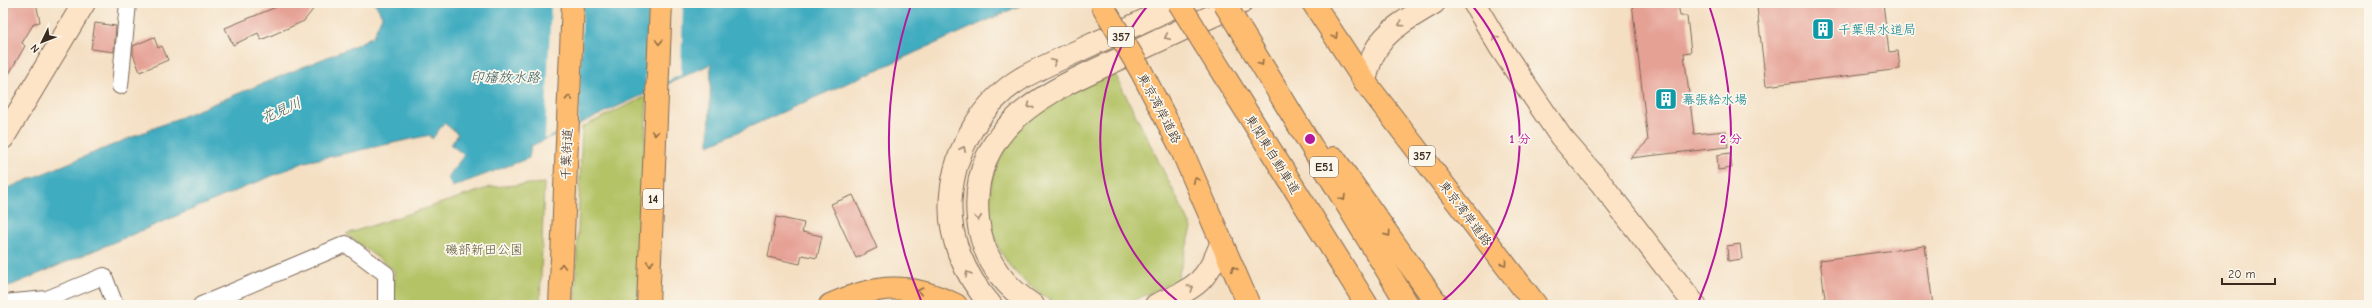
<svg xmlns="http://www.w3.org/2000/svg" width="2372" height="308" viewBox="0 0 2372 308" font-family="'Comic Neue','Klee One',sans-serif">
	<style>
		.green { fill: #b4c366; stroke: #787642 }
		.water { fill: #41acc0; stroke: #3e6b6f }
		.pier { fill: #f4dfc3 }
		.building { fill: #e6a195 }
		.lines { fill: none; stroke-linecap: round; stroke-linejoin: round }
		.street-casing { stroke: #7c6958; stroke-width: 18 }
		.secondary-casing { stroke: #7c6958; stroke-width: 24 }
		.highway-casing { stroke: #7c6958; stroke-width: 24 }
		.street { stroke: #fff; stroke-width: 16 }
		.secondary { stroke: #fee4c6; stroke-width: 22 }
		.highway { stroke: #fdbc70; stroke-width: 22 }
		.highway-bridge-casing { stroke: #7c6958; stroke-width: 24; stroke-linecap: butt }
		.highway-bridge { stroke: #fdbc70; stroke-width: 22 }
		.oneway { stroke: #9c8772 }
		.oneway2 { stroke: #926c43 }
		.ring { fill: none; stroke: #b5179e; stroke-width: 2 }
		.labels { text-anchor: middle; stroke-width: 3.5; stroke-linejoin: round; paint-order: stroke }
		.shield { fill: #fbf7ec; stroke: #75685c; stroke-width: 1 }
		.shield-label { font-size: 12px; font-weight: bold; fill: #3b2a1e }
		.culture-label { font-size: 13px; fill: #0d838f; stroke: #fbf7ec; text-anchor: start }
		.street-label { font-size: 13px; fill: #3b2a1e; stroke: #fbf7ec }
		.park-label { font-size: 13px; fill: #5f5834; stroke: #fbf7ec }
		.water-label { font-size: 14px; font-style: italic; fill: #3d5e5f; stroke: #fbf7ec }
		.centre { fill: #b5179e; stroke: #fbf7ec; stroke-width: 2 }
		.ring-label { font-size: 12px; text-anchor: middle; font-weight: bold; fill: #b5179e; stroke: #fbf7ec; stroke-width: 3.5; stroke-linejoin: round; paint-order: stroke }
	</style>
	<rect width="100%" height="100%" fill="#fbf7ec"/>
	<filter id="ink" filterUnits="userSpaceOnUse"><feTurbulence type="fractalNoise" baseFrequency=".025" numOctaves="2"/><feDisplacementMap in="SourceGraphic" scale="8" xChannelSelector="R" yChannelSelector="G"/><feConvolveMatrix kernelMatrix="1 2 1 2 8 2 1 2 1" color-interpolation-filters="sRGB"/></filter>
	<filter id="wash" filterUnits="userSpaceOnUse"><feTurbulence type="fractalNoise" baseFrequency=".012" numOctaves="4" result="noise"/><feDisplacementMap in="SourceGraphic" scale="16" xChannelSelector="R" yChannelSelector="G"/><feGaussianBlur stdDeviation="0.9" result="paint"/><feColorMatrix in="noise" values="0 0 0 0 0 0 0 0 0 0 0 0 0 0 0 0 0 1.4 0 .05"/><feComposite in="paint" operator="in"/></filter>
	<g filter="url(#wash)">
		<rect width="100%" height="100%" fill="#f4dfc3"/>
		<g class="green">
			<path d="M1112,68l80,160 -15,52c-17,8 -35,17 -52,24 -12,4 -48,3 -61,1 -13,-2 -24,-11 -34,-19 -49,-40 -53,-96 -18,-148 23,-34 64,-51 100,-70z"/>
			<path d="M647,96l-9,209h-63l7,-178z"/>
			<path d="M544,183l-4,122h-146v-35l-48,-36 145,-47z"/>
		</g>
		<path class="water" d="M375,3h651l-317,142 2,-81 -180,82 -2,12 -77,29 -4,-10 16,-22 -13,-10 7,-11 -14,-11 -12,16 -2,-4 -125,27 -293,123 -9,2v-97l351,-144 19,-10 9,-20z"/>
		<g class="pier">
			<path d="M551,3h32l-5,120 -33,16z"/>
			<path d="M650,3h33l-2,72 -36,17z"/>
		</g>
		<g id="blocks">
			<g class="building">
				<path d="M3,3h33l4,19 -6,1 -12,20 3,3 -22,38z"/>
				<path d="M286,3h32l-14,18 -43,19 -3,-7 -25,12 -8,-17z"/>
				<path d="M1632,3h46l2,13h7l4,36 -7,1 10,81 32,-3 2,16 -98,11 18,-17z"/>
				<path d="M1794,3h89l6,49 9,-1 2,18 -134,17 -9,-79z"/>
				<path d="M95,23l21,3 -2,26 -23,-3z"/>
				<path d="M154,37l4,11 4,-2 6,14 -28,12 -7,-18v-8z"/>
				<path d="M1730,153l2,15 -14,2 -1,-15z"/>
				<path d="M853,195l24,53 -21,10 -25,-54z"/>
				<path d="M776,217l28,6 -2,9 20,4 -5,22 -15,-3 -2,9 -32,-7z"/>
				<path d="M1740,244l2,15 -14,2 -1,-15z"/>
				<path d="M1925,246l8,59h-107l-6,-45z"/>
			</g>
		</g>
	</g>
	<g filter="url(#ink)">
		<use href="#blocks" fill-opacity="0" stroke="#7c6958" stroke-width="1"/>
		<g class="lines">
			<g class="street-casing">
				<g id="street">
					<path d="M120,86l8,-83"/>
					<path d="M3,303l44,-4 57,-23 11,29"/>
					<path d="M201,305l145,-61 40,30v31"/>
				</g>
			</g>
			<g class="secondary-casing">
				<g id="secondary">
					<path d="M1474,3l26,44 61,90 39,45 95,123"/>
					<path d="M1365,82c8,-47 32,-56 69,-79"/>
					<path d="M3,138l81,-135"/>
					<path d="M991,305c-27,-30 -44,-69 -40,-110 4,-47 31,-93 71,-117 23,-13 48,-23 71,-34 30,-13 59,-27 88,-41"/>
					<path d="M1033,305c-31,-20 -51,-48 -55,-86 -10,-97 77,-131 150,-164 38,-18 75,-35 113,-52"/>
					<path d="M1156,305c40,-18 51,-22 66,-64"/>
				</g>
			</g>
			<g class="highway-casing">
				<g id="highway">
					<path d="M1313,3l52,79 171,223"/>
					<path d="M1240,29l168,276"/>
					<path d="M1205,45l162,260"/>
					<path d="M1141,71l38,73 70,161"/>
					<path d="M1334,158l104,147"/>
					<path d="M560,305l13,-302"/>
					<path d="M648,305l13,-302"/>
					<path d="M830,305c47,-21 79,-23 126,0"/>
				</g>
			</g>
			<use href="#street" class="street"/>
			<use href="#secondary" class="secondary"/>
			<use href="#highway" class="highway"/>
			<g class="highway-bridge-casing">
				<g id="highway-bridge">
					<path d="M1101,3l40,68"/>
					<path d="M1179,3l26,42"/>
					<path d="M1224,3l16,26"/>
				</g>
			</g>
			<use href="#highway-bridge" class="highway-bridge"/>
		</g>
		<defs><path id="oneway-chevron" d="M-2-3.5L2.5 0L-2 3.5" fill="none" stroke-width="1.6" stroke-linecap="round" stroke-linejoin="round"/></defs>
		<g class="oneway">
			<use href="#oneway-chevron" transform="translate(1401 24) rotate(146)"/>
			<use href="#oneway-chevron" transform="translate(1167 37) rotate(155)"/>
			<use href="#oneway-chevron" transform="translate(1495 38) rotate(-120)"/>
			<use href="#oneway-chevron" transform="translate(1054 62) rotate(-25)"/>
			<use href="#oneway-chevron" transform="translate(1030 106) rotate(142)"/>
			<use href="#oneway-chevron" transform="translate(963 149) rotate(-65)"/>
			<use href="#oneway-chevron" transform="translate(978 218) rotate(85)"/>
			<use href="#oneway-chevron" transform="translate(968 274) rotate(-120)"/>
			<use href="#oneway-chevron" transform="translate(1191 288) rotate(-33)"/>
		</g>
		<g class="oneway2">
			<use href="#oneway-chevron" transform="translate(1335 36) rotate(57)"/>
			<use href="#oneway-chevron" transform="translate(659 42) rotate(92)"/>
			<use href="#oneway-chevron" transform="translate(1261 63) rotate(58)"/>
			<use href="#oneway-chevron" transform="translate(569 98) rotate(-88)"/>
			<use href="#oneway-chevron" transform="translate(655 133) rotate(92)"/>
			<use href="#oneway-chevron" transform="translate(1196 180) rotate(-114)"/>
			<use href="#oneway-chevron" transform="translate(1343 198) rotate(59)"/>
			<use href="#oneway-chevron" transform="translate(1388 234) rotate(55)"/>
			<use href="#oneway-chevron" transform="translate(650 263) rotate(92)"/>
			<use href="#oneway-chevron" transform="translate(1504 263) rotate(53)"/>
			<use href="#oneway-chevron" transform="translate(562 266) rotate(-88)"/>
			<use href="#oneway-chevron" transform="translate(1234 269) rotate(-113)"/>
			<use href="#oneway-chevron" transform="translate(920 291) rotate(-167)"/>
		</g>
	</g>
	<g class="ring">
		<path d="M1181 304A210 210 0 0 1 1149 4M1471 4A210 210 0 0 1 1439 304"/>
		<path d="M922 303A421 421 0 0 1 911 5M1709 5A421 421 0 0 1 1698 303"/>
	</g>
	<defs>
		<g id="building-square" transform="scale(1.15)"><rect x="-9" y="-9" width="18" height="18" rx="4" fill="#0f9aa8" stroke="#fbf7ec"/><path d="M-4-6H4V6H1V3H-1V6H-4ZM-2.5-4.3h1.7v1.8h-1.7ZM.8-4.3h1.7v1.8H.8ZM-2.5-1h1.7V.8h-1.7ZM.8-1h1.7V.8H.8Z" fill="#fff"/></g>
	</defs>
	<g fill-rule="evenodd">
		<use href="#building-square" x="1823" y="29"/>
		<use href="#building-square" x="1666" y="99"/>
	</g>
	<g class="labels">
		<g class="shield">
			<rect x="1108" y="27" width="26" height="20" rx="3"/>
			<rect x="1409" y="146" width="26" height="20" rx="3"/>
			<rect x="1310" y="157" width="28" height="20" rx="3"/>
			<rect x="643" y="189" width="20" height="20" rx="3"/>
		</g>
		<g class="shield-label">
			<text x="1121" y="41">357</text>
			<text x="1422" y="160">357</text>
			<text x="1324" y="171">E51</text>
			<text x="653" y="203">14</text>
		</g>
		<g class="culture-label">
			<text x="1838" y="34">千葉県水道局</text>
			<text x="1682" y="104">幕張給水場</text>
		</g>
		<g class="street-label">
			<text transform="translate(1160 108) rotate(62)" y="5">東京湾岸道路</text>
			<text transform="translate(566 154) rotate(-88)" y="5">千葉街道</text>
			<text transform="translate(1273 154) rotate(58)" y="5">東関東自動車道</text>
			<text transform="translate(1466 213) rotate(53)" y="5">東京湾岸道路</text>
		</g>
		<g class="park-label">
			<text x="484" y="254">磯部新田公園</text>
		</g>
		<g class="water-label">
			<text x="505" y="82">印旛放水路</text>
			<text transform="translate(281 110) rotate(-24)" y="5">花見川</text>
		</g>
	</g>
	<circle cx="1310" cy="139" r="6" class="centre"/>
	<g class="ring-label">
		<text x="1520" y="143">1 分</text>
		<text x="1731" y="143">2 分</text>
	</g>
	<rect width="2372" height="308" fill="none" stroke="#fbf7ec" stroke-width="16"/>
	<g transform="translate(42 42) rotate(227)" stroke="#fbf7ec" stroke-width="3" paint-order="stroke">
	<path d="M0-3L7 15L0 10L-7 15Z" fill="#3b2a1e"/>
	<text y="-6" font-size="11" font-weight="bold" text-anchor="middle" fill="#3b2a1e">N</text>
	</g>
	<path d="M2222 278v6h53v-6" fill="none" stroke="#3b2a1e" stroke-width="2"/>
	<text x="2228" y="278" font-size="12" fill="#3b2a1e" stroke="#fbf7ec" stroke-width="3" paint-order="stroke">20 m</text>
</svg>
